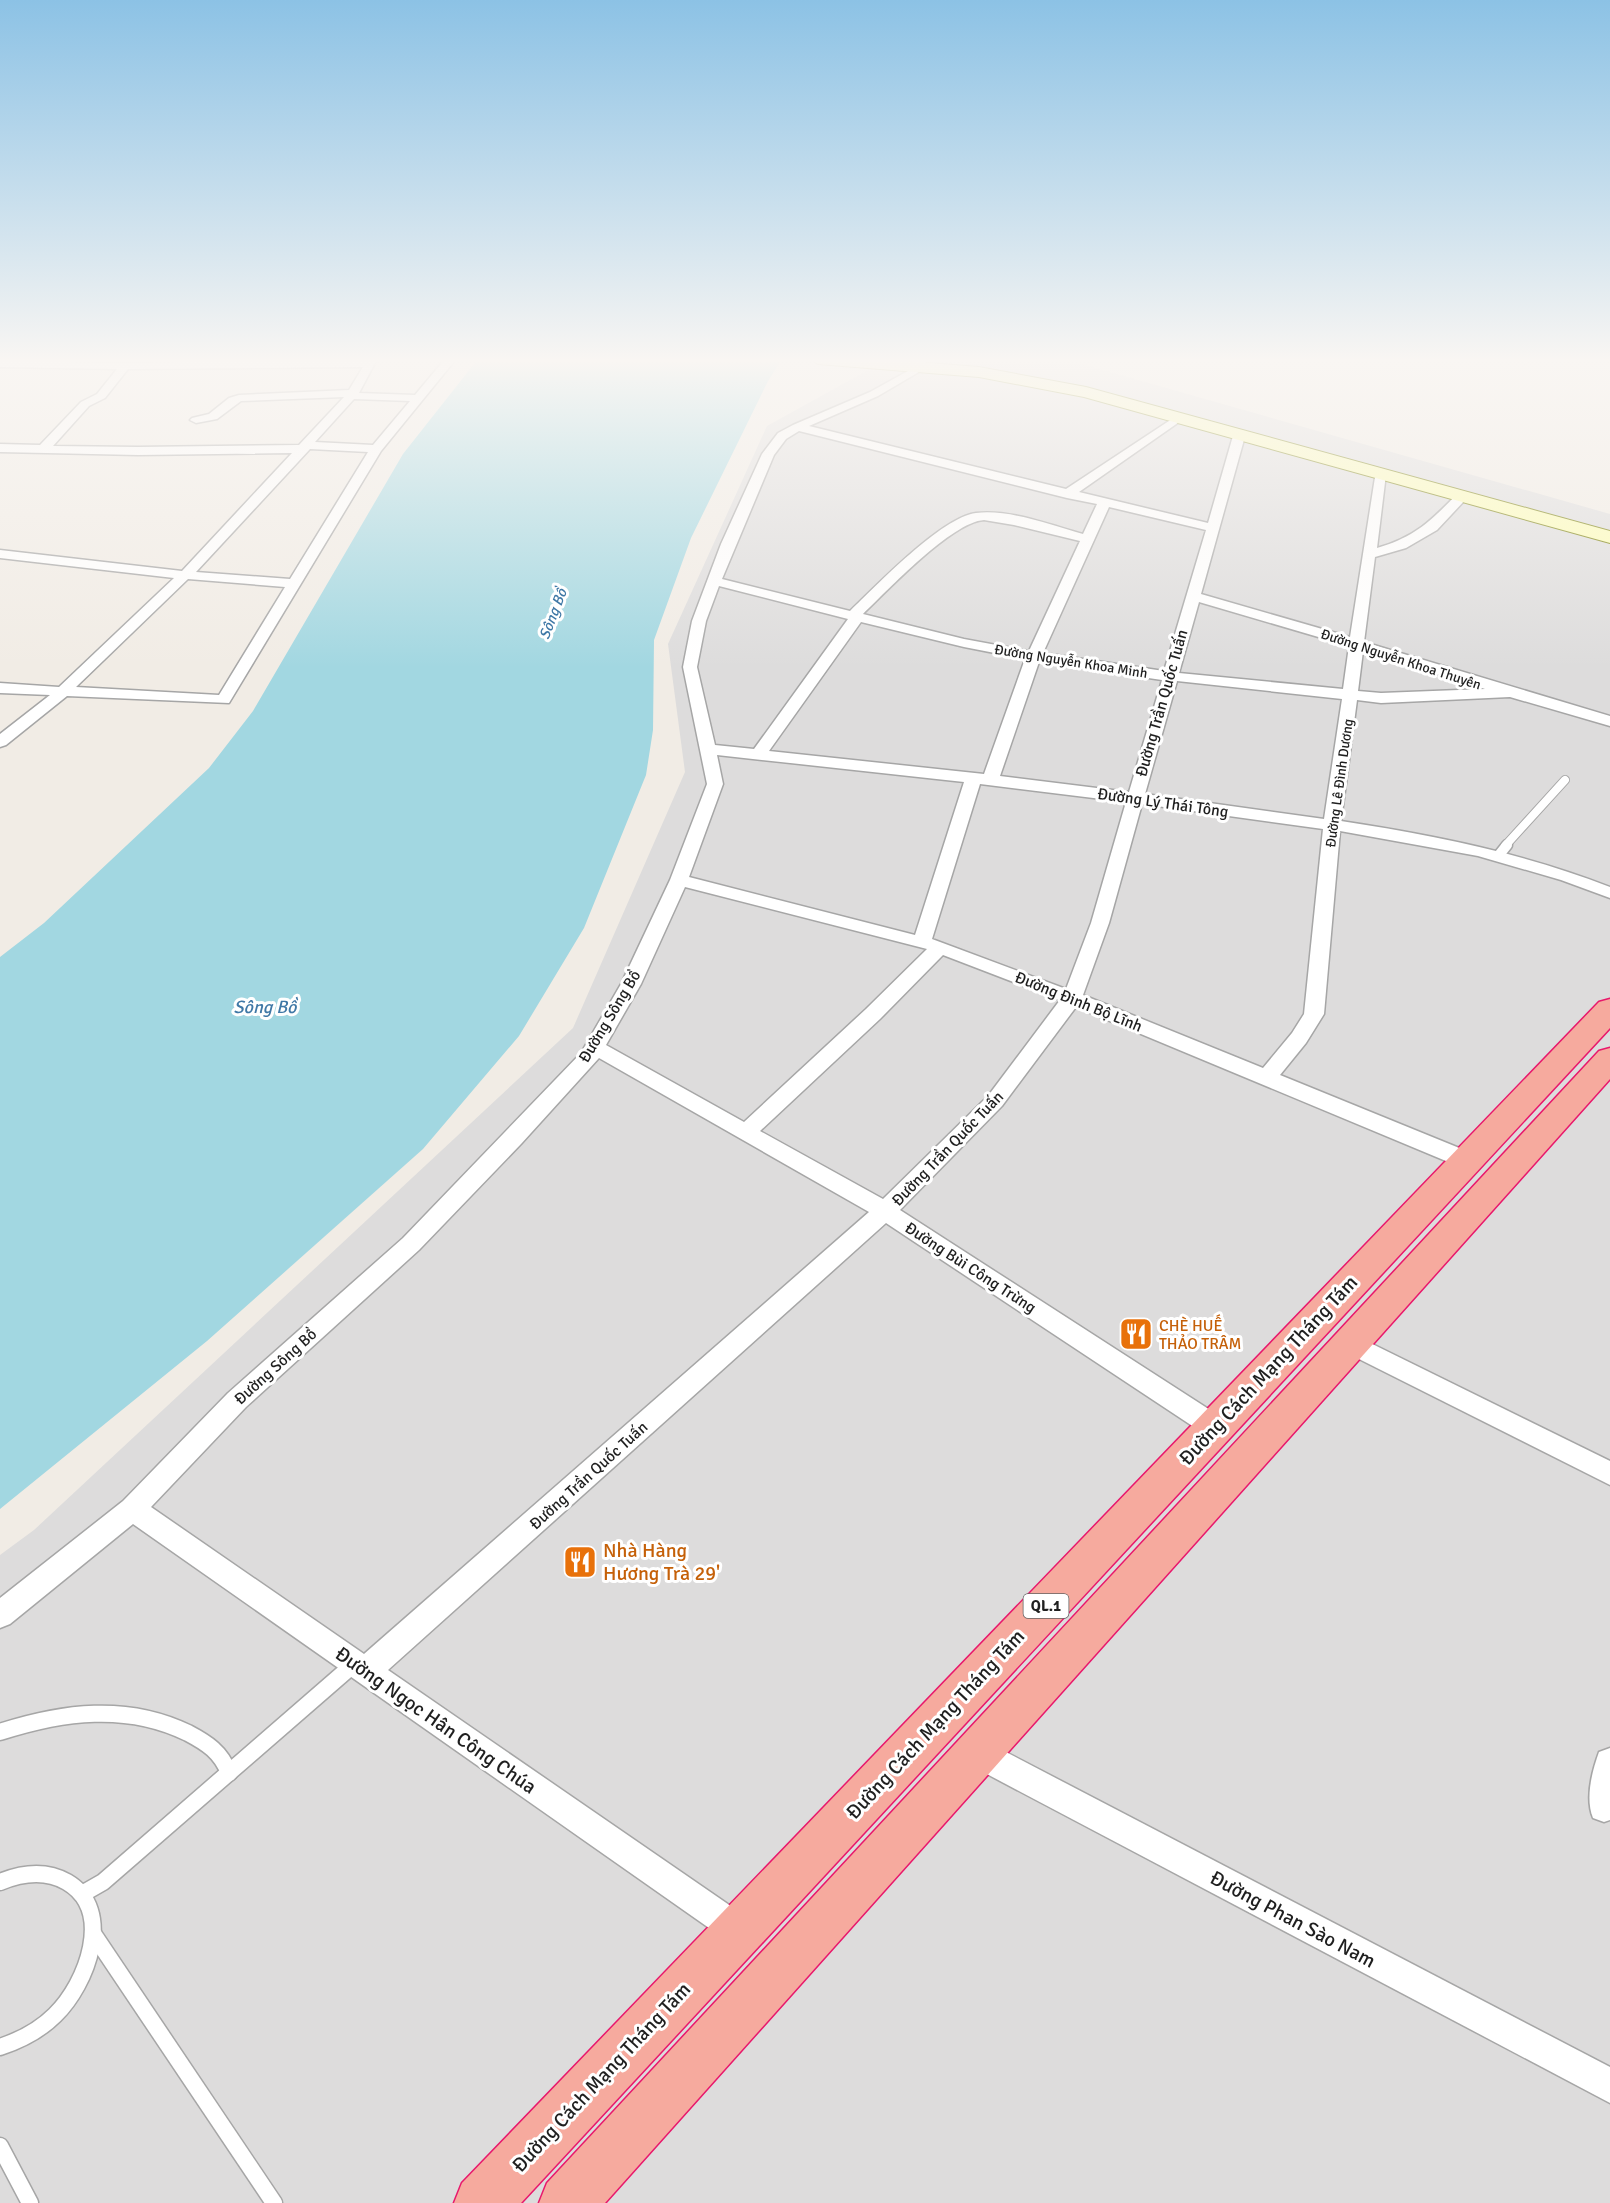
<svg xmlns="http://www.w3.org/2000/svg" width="1610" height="2203" viewBox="0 0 1610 2203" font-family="Signika,sans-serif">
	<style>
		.residential { fill: #dddcdc }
		.water { fill: #a2d7e1 }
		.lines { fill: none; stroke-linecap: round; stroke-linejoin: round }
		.service-far2-casing { stroke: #a6a6a6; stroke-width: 10 }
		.service-far1-casing { stroke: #a6a6a6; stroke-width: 13 }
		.service-casing { stroke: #a6a6a6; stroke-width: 19 }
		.minor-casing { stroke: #a6a6a6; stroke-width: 3 }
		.secondary-casing { stroke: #767c00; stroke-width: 2 }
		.trunk-casing { stroke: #e8186c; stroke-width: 3 }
		.service-far2 { stroke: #fff; stroke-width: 8 }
		.service-far1 { stroke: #fff; stroke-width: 10 }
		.service { stroke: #fff; stroke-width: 16 }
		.minor { fill: #fff; fill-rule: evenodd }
		.secondary { fill: #fefeb5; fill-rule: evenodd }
		.trunk { fill: #f6aa9e; fill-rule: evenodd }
		.labels { text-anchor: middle; stroke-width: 6; stroke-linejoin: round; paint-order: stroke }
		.far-street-label { font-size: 14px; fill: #1f1f1f; stroke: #fff }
		.far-water-label { font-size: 15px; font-style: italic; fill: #3f78a6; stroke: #fff }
		.shield { fill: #fff; stroke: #626262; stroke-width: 1.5 }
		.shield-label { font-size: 15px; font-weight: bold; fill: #1f1f1f }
		.street-label { font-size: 16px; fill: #1f1f1f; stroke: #fff }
		.food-label { font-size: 16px; fill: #c56008; stroke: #fff; text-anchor: start }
		.water-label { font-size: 18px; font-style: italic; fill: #3f78a6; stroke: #fff }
		.near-street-label { font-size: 20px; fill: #1f1f1f; stroke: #fff }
		.near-food-label { font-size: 20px; fill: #c56008; stroke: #fff; text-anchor: start }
	</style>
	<rect width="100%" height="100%" fill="#f1ece5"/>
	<path class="residential" d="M888,359h176l546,155v1689h-1610v-648l34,-25 539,-502 112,-256 -17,-128 99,-218z"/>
	<path class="water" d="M478,359h304l-14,22 -77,157 -37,102 -1,90 -7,45 -62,153 -65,108 -96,113 -216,192 -207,168v-552l44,-34 165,-155 44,-57 150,-257z"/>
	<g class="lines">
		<g class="service-far2-casing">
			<path id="service-far2" d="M1505,846l60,-66"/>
		</g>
		<g class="service-far1-casing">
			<path id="service-far1" d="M1499,855l8,-10"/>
		</g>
		<g class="service-casing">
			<g id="service">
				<path d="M0,1732c62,-20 127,-29 188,1 19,10 33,19 41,40"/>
				<path d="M0,1882c22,-9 46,-12 67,0 48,28 20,102 -12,133 -15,15 -34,25 -55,32"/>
				<path d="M82,1894l21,-12 251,-218"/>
				<path d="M94,1935l180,268"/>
				<path d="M0,2146l30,57"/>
			</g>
		</g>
		<g class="minor-casing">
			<g id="minor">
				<path d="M367,359h10l-18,34 56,2 30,-36h11l-75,92 -152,252 -162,-7 -61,49 -6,2v-13l50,-39 -50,-2v-10l59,4 115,-109 -174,-20v-8l182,21 110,-118 -154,2 -138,-3v-8l40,1 41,-43 16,-8 20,-25 -117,-2v-6l125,2zM363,367l-14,23 -110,5 -10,3 -20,16 -17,4 -2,2 6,3 21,-4 24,-18 103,-4 -45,48 -161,2 -85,-1 36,-40 16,-8 23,-29zM354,399l56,2 -37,44 -58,-3zM310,449l58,3 -78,127 -94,-7zM188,579l97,8 -66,108 -143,-8z"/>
				<path d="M910,359h12l7,7 -51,30 -69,30 257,63 112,-74 6,3 -2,2 -103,72 129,31 25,-87 6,-4 4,1 2,3 -44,158 149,43 26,-166h8l2,3 -9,74c38,-11 54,-27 81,-55h8l2,3 -2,3 -29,31 -31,18 -31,9 -11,85 246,74v10l-100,-29 -129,6 -24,-3 -16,121c92,14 182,32 269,66v11l-49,-18 -83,-24 -138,-25 -16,183 -18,29 -26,32 194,79 3,6 -3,6 -8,2 -8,-2 -382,-159 -74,99 -102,104 324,209 4,8 -4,8 -9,3 -9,-3 -320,-212 -498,447 363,250 5,11 -5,11 -11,5 -11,-5 -596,-418 -123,100 -10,4v-30l123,-97 105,-108 175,-155 178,-185 40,-69 49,-104 37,-96 -24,-117 9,-46 29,-77 41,-90 16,-21 15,-8 77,-33 47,-26zM799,431l268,67 30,6 -14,30c-33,-9 -73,-25 -107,-21 -34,4 -100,73 -126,98l-128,-32 52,-124 12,-16zM1109,507l97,23 -42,141 -121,-18zM984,520l30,5 66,16 -51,110 -65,-12 -101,-25c25,-24 89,-92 121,-94zM719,586l129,33 -94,130 -39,-4 -18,-78 9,-46zM1199,602l150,44 -6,43 -164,-16zM861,622l103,25 61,12 -41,115 -215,-23zM1363,651l122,38 -104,4 -23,-2zM1039,662l123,18 -33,112 -129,-16zM1177,681l165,18 -18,120 -179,-25zM717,755l247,27 -49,153 -226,-58 34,-93zM980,784l146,18 -35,121 -25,66 -134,-50zM1142,804l181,25 -19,185 -12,19 -29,35 -180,-73 26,-72zM685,887l242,62 -61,60 -122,113 -138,-77 35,-61zM943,955l117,45 -72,96 -105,103 -123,-68 120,-112zM599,1058l270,154 -505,442 -213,-147 95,-100 173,-157 102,-106z"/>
				<path d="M1350,1333l260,128v24l-269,-135 -3,-7 3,-7z"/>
				<path d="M977,1737l633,330v36l-644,-340 -4,-11 4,-11z"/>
				<path d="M1610,1748v72l-6,2 -11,-4c-8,-19 -1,-47 6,-66z"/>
			</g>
		</g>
		<g class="secondary-casing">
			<path id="secondary" d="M810,359h69l100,8 107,20 524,144v12l-526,-146 -105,-20 -161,-13z"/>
		</g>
		<g class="trunk-casing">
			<g id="trunk">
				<path d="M1610,999v29l-1089,1175h-67l8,-20 1137,-1181z"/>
				<path d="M1610,1048v31l-1005,1124h-66l8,-20 1052,-1132z"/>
			</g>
		</g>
		<use href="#service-far2" class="service-far2"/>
		<use href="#service-far1" class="service-far1"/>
		<use href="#service" class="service"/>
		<use href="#minor" class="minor"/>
		<use href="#secondary" class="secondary"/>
		<use href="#trunk" class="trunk"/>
	</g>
	<linearGradient id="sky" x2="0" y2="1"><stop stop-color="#8cc2e5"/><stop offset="0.54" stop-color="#f9f6f3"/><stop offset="1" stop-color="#f9f6f3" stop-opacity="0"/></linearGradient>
	<rect width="1610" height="668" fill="url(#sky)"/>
	<defs>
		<g id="restaurant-square" transform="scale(1.725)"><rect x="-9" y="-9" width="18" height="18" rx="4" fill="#e8710a" stroke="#fff"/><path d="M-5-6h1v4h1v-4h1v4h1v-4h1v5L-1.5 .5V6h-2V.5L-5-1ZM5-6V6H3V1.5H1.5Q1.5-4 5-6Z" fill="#fff"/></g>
	</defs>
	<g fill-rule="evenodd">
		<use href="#restaurant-square" x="1136" y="1334"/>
		<use href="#restaurant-square" x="580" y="1562"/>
	</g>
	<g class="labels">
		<g class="far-street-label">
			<text transform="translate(1401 659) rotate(18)" y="5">Đường Nguyễn Khoa Thuyên</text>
			<text transform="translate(1071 661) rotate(9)" y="5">Đường Nguyễn Khoa Minh</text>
			<text transform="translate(1339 783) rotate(-82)" y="5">Đường Lê Đình Dương</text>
		</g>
		<g class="far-water-label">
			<text transform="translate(553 614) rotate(-69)" y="5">Sông Bồ</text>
		</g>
		<rect class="shield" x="1023.5" y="1594" width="45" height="24" rx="4.5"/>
		<g class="shield-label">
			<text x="1046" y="1611">QL.1</text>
		</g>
		<g class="street-label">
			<text transform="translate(1161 703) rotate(-74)" y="6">Đường Trần Quốc Tuấn</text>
			<text transform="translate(1163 802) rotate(8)" y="6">Đường Lý Thái Tông</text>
			<text transform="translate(1079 1001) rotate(22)" y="6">Đường Đinh Bộ Lĩnh</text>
			<text transform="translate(609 1016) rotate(-59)" y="6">Đường Sông Bồ</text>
			<text transform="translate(947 1148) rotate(-46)" y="6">Đường Trần Quốc Tuấn</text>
			<text transform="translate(971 1267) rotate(33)" y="6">Đường Bùi Công Trừng</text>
			<text transform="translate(275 1366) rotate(-42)" y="6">Đường Sông Bồ</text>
			<text transform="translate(588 1475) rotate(-42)" y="6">Đường Trần Quốc Tuấn</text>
		</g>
		<g class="food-label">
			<text x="1159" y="1331">CHÈ HUẾ<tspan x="1159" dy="18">THẢO TRÂM</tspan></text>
		</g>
		<g class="water-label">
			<text x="265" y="1013">Sông Bồ</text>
		</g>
		<g class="near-street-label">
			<text transform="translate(1268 1370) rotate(-47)" y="7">Đường Cách Mạng Tháng Tám</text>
			<text transform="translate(436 1720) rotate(35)" y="7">Đường Ngọc Hân Công Chúa</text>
			<text transform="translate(935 1724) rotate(-47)" y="7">Đường Cách Mạng Tháng Tám</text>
			<text transform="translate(1293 1919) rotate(28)" y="7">Đường Phan Sào Nam</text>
			<text transform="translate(601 2077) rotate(-47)" y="7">Đường Cách Mạng Tháng Tám</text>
		</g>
		<g class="near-food-label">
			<text x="603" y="1557">Nhà Hàng<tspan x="603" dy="23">Hương Trà 29'</tspan></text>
		</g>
	</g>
</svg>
